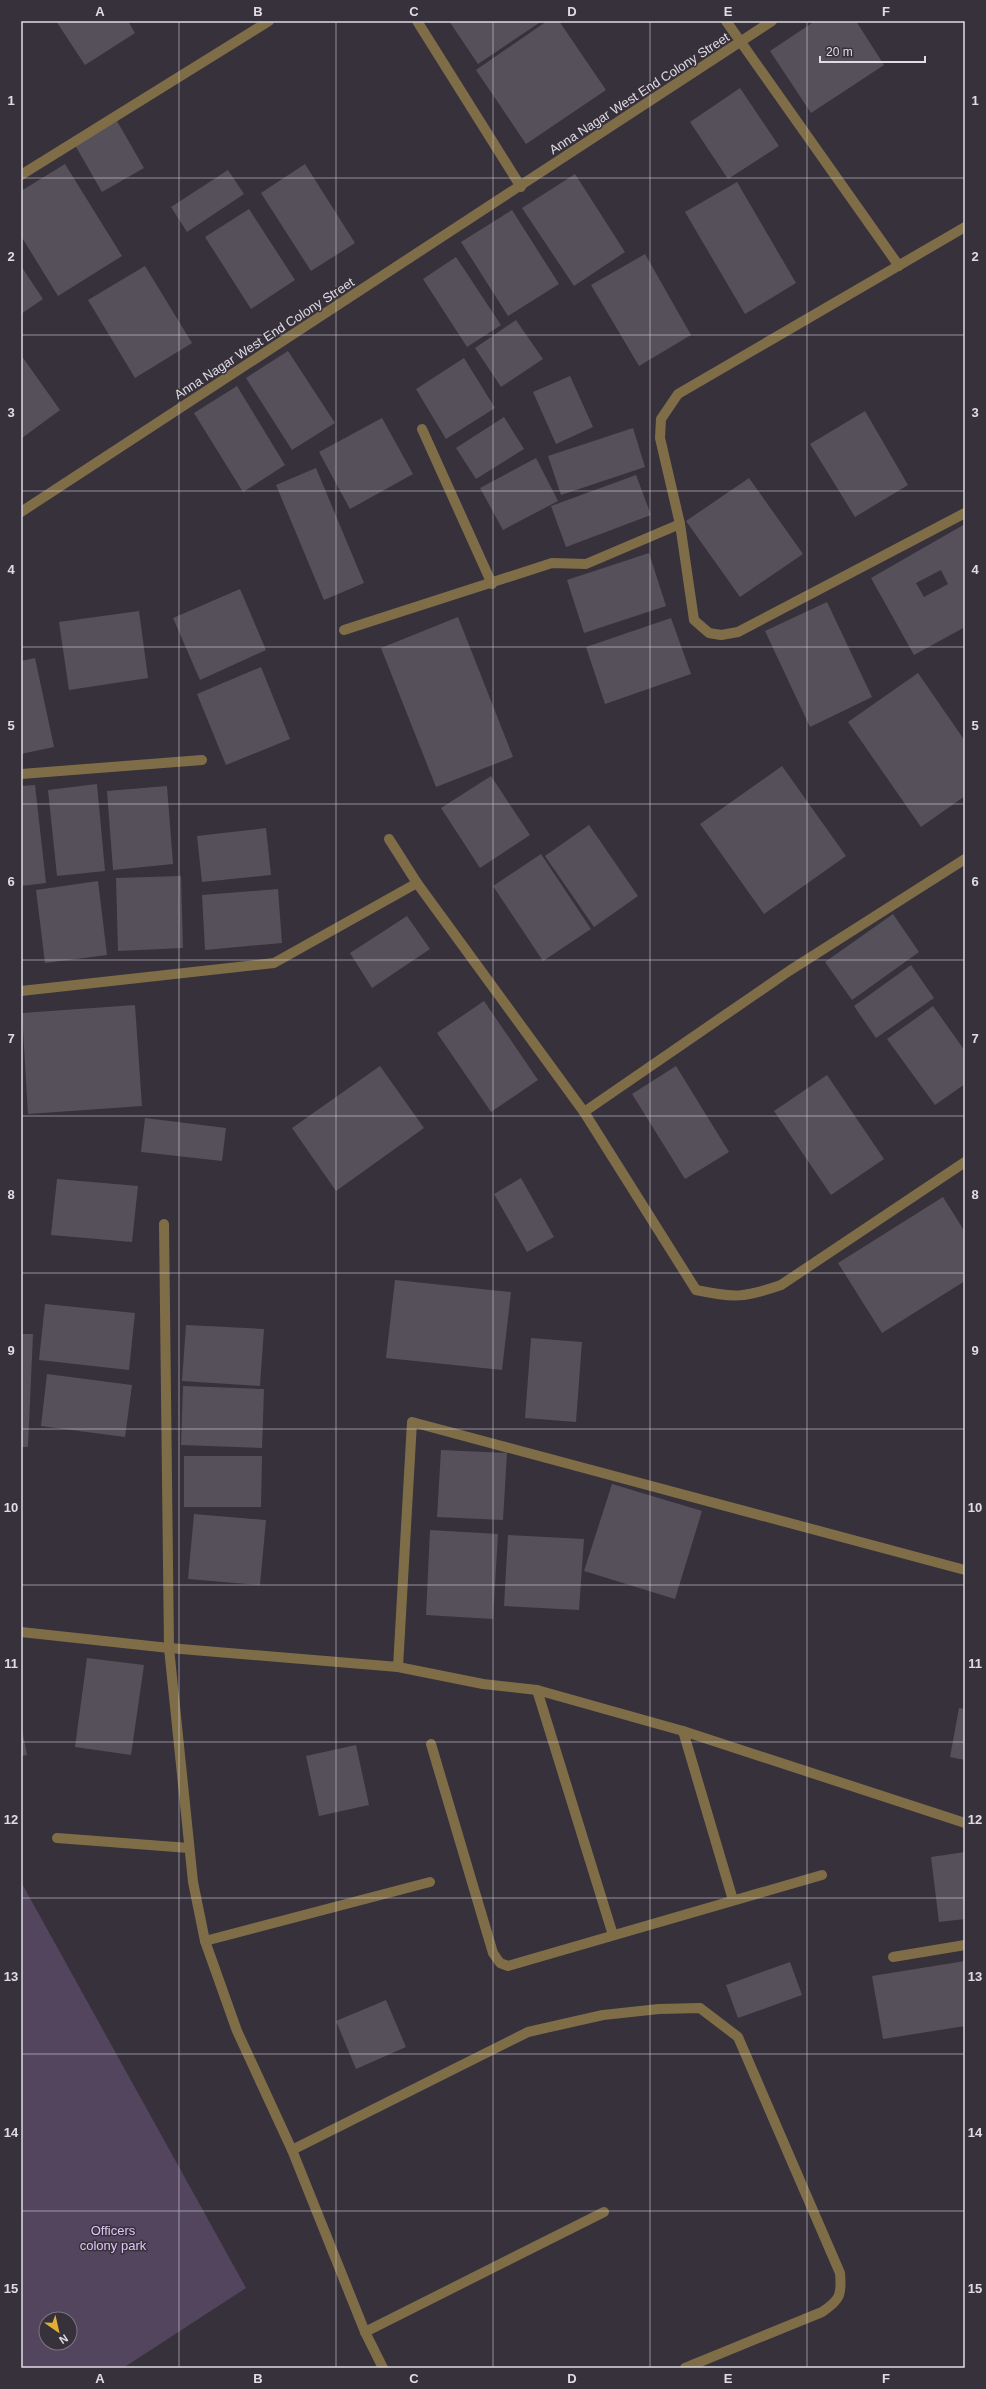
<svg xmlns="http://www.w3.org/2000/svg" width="986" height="2389" viewBox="0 0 986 2389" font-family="Arial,sans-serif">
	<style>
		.green { fill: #54455f; fill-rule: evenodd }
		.building { fill: #56505b; fill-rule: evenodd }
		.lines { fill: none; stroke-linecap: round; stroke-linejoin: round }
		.minor { stroke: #7f6d48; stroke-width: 10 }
		.grid { fill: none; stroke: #e0dce3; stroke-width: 1; stroke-opacity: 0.55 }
		.labels { text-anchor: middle; stroke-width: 3; stroke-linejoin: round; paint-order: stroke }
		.street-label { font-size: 13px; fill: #e0dce3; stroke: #37313b }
		.park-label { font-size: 13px; fill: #e1c4f9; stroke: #37313b }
		.neatline { fill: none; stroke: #e0dce3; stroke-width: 1.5 }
		.grid-label { font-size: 13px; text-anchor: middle; font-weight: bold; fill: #e0dce3 }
	</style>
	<rect width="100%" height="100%" fill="#37313b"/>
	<path class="green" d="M21,1882l225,406 -123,80h-102zM46,2319h24v24h-24z"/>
	<g class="building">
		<path d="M56,21h72l7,12 -50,32z"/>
		<path d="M449,21h93l-64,43z"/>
		<path d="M547,21h12l47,69 -80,54 -50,-74z"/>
		<path d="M815,21h41l28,44 -73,48 -41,-62z"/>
		<path d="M740,88l39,58 -51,33 -38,-57z"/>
		<path d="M117,121l27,47 -42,24 -27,-47z"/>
		<path d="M65,164l57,92 -64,40 -37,-60v-45z"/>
		<path d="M305,164l50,79 -44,28 -50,-78z"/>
		<path d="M228,170l16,24 -57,38 -16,-25z"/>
		<path d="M575,174l50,78 -51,34 -52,-78z"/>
		<path d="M737,182l59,101 -51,31 -60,-102z"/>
		<path d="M249,209l46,71 -44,29 -46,-72z"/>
		<path d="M512,210l47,74 -51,32 -47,-74z"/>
		<path d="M645,254l46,81 -52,31 -48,-81z"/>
		<path d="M456,257l45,68 -34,22 -44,-68z"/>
		<path d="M21,266l22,33 -22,15z"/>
		<path d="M145,266l47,77 -57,35 -47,-78z"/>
		<path d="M516,320l27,39 -42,28 -26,-39z"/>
		<path d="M288,351l47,72 -43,27 -46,-72z"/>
		<path d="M21,355l39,55 -38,28 -1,-1z"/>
		<path d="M464,358l31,50 -49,31 -30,-50z"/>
		<path d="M570,376l23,51 -37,17 -23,-52z"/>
		<path d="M237,386l48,79 -42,27 -49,-79z"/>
		<path d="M865,411l43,74 -53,32 -45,-73z"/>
		<path d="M504,417l20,32 -48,30 -20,-31z"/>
		<path d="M382,418l31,56 -63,35 -31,-57z"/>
		<path d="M633,428l12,39 -84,28 -13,-39z"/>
		<path d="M536,458l22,43 -55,29 -23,-42z"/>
		<path d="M316,468l48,115 -40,17 -48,-115z"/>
		<path d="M636,475l15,40 -85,32 -15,-41z"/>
		<path d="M749,478l54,76 -63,43 -54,-76z"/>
		<path d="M965,524v103l-51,28 -43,-77zM941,570l7,14 -24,13 -8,-14z"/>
		<path d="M649,553l17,53 -82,27 -17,-53z"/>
		<path d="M240,589l26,61 -66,30 -27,-62z"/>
		<path d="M827,602l45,95 -62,30 -45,-96z"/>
		<path d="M139,611l9,67 -79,12 -10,-68z"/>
		<path d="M458,617l55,140 -77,30 -55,-139z"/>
		<path d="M671,618l20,56 -86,30 -19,-57z"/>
		<path d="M35,658l19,89 -33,7v-93z"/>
		<path d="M261,667l29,72 -64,26 -29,-71z"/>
		<path d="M918,673l47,68v55l-44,31 -73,-105z"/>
		<path d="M782,766l64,90 -82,58 -64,-90z"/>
		<path d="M491,776l39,59 -50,33 -39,-60z"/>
		<path d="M97,784l8,87 -48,5 -9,-86z"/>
		<path d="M35,785l11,98 -25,3v-100z"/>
		<path d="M167,786l6,78 -60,6 -6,-79z"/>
		<path d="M589,825l49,71 -44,31 -49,-71z"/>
		<path d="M266,828l5,47 -69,7 -5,-46z"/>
		<path d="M541,854l50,75 -48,32 -50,-75z"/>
		<path d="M181,876l2,72 -65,3 -2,-73z"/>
		<path d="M98,881l9,74 -62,8 -9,-73z"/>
		<path d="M278,889l4,54 -77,7 -3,-55z"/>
		<path d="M893,914l26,38 -67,48 -27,-38z"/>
		<path d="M407,916l23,33 -58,39 -22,-35z"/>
		<path d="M911,965l23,33 -58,40 -22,-32z"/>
		<path d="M484,1001l54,79 -47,32 -54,-79z"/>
		<path d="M135,1005l7,101 -114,8 -6,-101z"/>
		<path d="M933,1006l32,45v33l-30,21 -48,-66z"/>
		<path d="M380,1066l44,62 -88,63 -44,-63z"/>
		<path d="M676,1066l53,86 -44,27 -53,-85z"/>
		<path d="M827,1075l57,84 -53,36 -57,-84z"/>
		<path d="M145,1118l81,10 -4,33 -81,-9z"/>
		<path d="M521,1178l33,59 -27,15 -33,-58z"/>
		<path d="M57,1179l81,7 -6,56 -81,-7z"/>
		<path d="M943,1197l22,35v49l-83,52 -44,-70z"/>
		<path d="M395,1280l116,12 -9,78 -116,-12z"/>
		<path d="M45,1304l90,9 -6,57 -90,-10z"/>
		<path d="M186,1325l78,4 -4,57 -78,-5z"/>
		<path d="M21,1334h12l-5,113h-7z"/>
		<path d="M531,1338l51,4 -6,80 -51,-4z"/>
		<path d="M47,1374l85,11 -7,52 -84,-11z"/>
		<path d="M183,1386l81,3 -2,59 -81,-3z"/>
		<path d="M441,1450l66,3 -4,67 -66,-3z"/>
		<path d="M184,1456h78l-1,51h-77z"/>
		<path d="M612,1484l90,27 -27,88 -91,-28z"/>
		<path d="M194,1514l72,6 -6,65 -72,-6z"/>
		<path d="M430,1530l68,4 -5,85 -67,-4z"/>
		<path d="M508,1535l76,4 -5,71 -75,-4z"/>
		<path d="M87,1658l57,7 -13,90 -56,-8z"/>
		<path d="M959,1708l6,1v51l-15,-3z"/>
		<path d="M21,1724l6,31 -6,1z"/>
		<path d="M356,1745l13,60 -50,11 -13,-60z"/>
		<path d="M965,1852v67l-26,3 -8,-65z"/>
		<path d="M965,1961v65l-82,13 -11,-63z"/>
		<path d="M790,1962l12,33 -64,23 -12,-33z"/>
		<path d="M386,2000l20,47 -50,22 -20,-48z"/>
	</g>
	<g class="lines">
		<g class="minor">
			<path d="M417,21l104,166"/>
			<path d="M726,21l173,245"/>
			<path d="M21,175l248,-154"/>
			<path d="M965,227l-287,167 -17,25 -1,19 20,86 14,96 15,13 12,2 17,-3 227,-119"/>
			<path d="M422,429l70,155"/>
			<path d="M21,512l751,-491"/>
			<path d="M344,630l208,-67 34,1 94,-40"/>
			<path d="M21,774l181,-14"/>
			<path d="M389,839l28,44"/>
			<path d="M21,991l253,-28 143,-80 167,229 112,178c38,8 48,8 85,-5l184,-123"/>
			<path d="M584,1112l205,-141 176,-112"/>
			<path d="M164,1224l5,424 24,234 12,59 32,90 55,119 73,182 18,36"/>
			<path d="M21,1632l148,16 229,19 85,17 54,6 146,41 282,92"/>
			<path d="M398,1667l14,-245 553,148"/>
			<path d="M537,1690l76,245"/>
			<path d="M683,1731l50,169"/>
			<path d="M431,1744l62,209 7,10 8,3 314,-91"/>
			<path d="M57,1838l132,10"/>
			<path d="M205,1941l225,-59"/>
			<path d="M893,1957l72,-12"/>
			<path d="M292,2150l236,-118 75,-17 56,-6 41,-1 38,29 102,236c2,22 0,27 -18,39l-137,56"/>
			<path d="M365,2332l239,-120"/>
		</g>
	</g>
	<path class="grid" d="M179,21v2347M336,21v2347M493,21v2347M650,21v2347M807,21v2347M21,178h944M21,335h944M21,491h944M21,647h944M21,804h944M21,960h944M21,1116h944M21,1273h944M21,1429h944M21,1585h944M21,1742h944M21,1898h944M21,2054h944M21,2211h944"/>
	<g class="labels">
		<g class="street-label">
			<text transform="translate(639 93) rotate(-33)" y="5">Anna Nagar West End Colony Street</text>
			<text transform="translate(264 338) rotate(-33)" y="5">Anna Nagar West End Colony Street</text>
		</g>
		<g class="park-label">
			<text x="113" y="2235">Officers<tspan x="113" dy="15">colony park</tspan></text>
		</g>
	</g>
	<rect width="986" height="2389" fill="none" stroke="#37313b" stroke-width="44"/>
	<g transform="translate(58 2331) rotate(146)"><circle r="19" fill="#37313b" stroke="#7b757e"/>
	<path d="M0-3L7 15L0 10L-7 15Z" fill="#e2af34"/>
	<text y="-6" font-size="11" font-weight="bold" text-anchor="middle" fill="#e0dce3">N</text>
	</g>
	<path d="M820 56v6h105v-6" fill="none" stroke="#e0dce3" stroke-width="2"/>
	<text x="826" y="56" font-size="12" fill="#e0dce3" stroke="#37313b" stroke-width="3" paint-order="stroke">20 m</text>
	<rect x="22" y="22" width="942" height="2345" class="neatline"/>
	<g class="grid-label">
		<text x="100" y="16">A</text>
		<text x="258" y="16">B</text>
		<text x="414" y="16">C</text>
		<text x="572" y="16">D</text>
		<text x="728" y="16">E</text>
		<text x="886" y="16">F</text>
		<text x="11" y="105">1</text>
		<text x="975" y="105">1</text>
		<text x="11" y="261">2</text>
		<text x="975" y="261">2</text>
		<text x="11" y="417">3</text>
		<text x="975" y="417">3</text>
		<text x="11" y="574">4</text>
		<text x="975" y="574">4</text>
		<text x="11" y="730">5</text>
		<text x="975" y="730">5</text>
		<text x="11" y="886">6</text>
		<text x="975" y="886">6</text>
		<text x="11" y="1043">7</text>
		<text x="975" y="1043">7</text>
		<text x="11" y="1199">8</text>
		<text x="975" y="1199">8</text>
		<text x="11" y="1355">9</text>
		<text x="975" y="1355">9</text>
		<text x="11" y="1512">10</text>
		<text x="975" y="1512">10</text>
		<text x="11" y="1668">11</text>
		<text x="975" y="1668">11</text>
		<text x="11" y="1824">12</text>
		<text x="975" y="1824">12</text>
		<text x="11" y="1981">13</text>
		<text x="975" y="1981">13</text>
		<text x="11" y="2137">14</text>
		<text x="975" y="2137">14</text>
		<text x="11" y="2293">15</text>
		<text x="975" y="2293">15</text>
		<text x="100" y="2383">A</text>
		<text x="258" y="2383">B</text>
		<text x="414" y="2383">C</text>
		<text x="572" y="2383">D</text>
		<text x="728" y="2383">E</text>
		<text x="886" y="2383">F</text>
	</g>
</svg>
